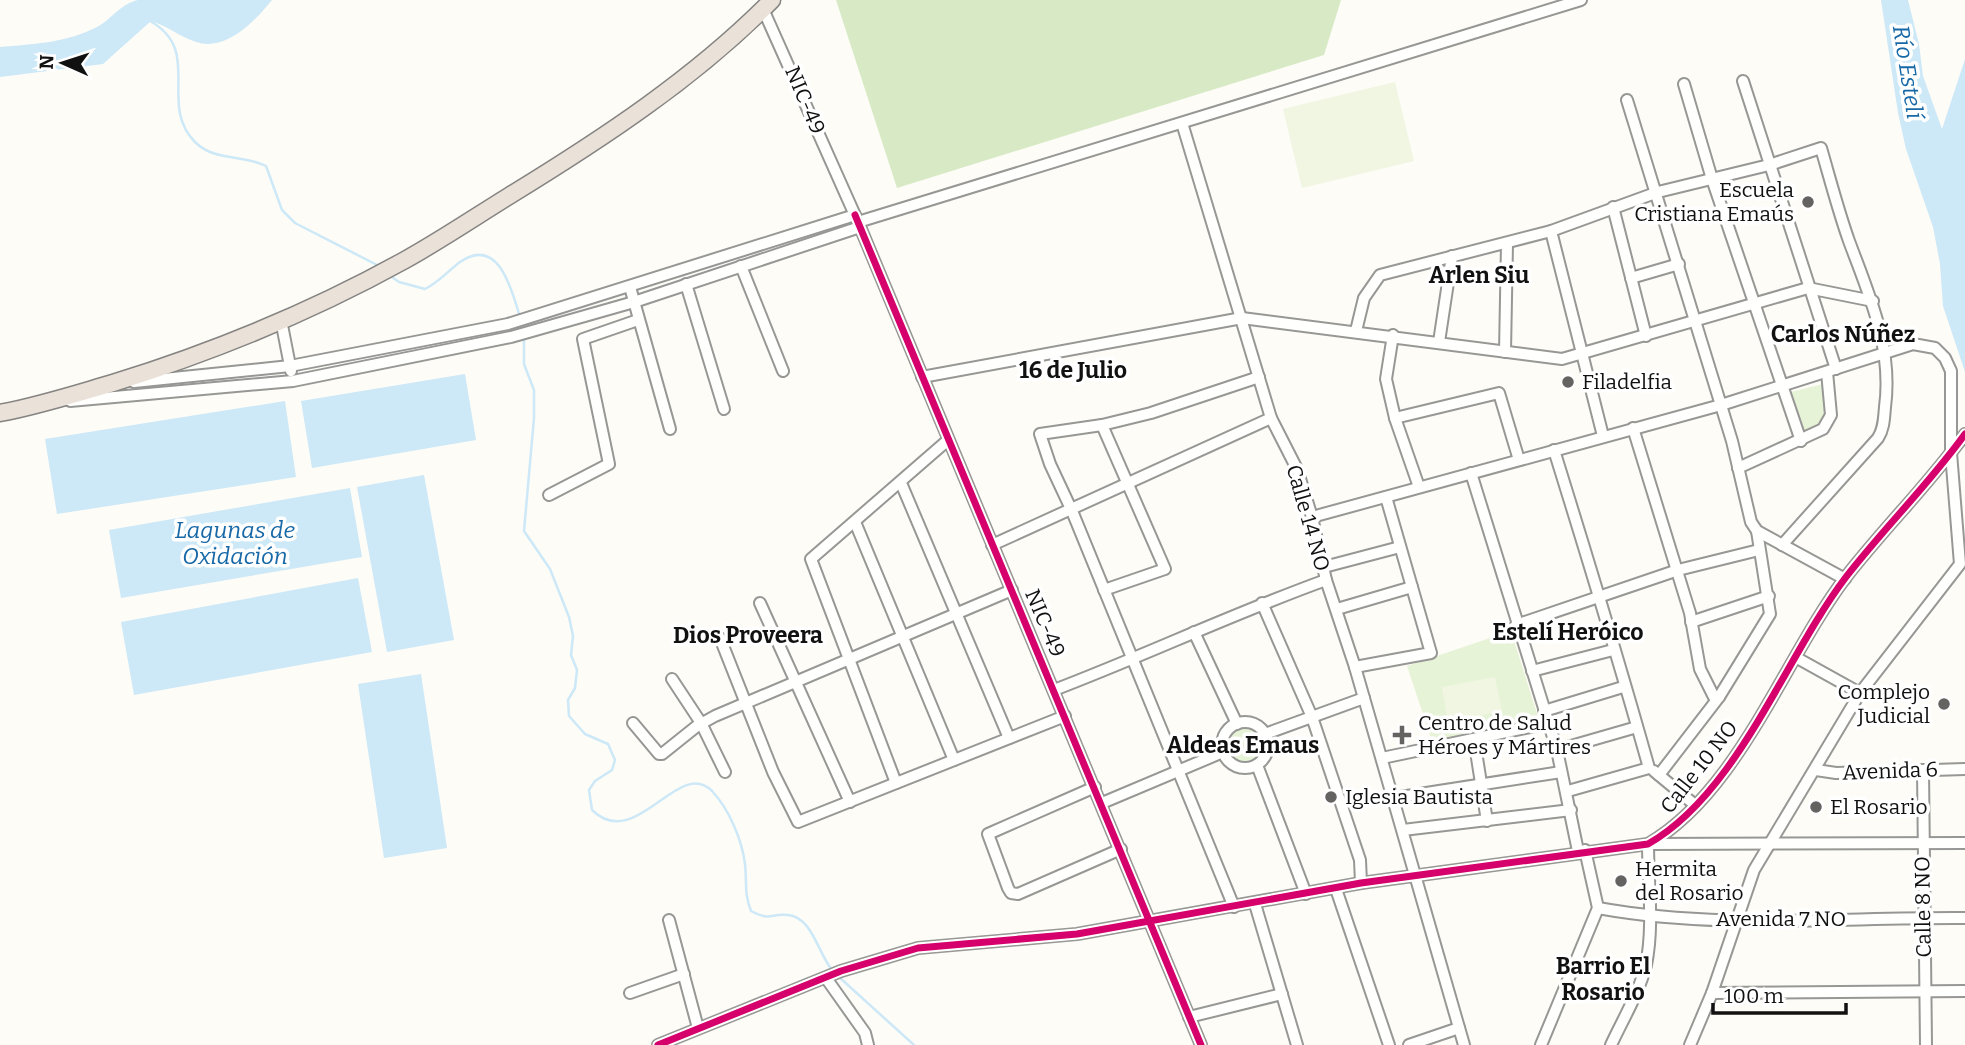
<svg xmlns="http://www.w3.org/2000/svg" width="1965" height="1045" viewBox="0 0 1965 1045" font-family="Bitter,serif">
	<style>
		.green { fill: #e7f3d7 }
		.forest { fill: #d8eac5 }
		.pitch { fill: #f0f6e1 }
		.water { fill: #cde8f7 }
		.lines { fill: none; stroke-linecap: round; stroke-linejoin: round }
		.stream { stroke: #cde8f7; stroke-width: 2.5 }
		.minor-casing { stroke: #979795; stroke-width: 14 }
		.highway-casing { stroke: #858482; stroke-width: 19 }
		.minor { stroke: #fffffe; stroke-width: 10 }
		.highway { stroke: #eae1d8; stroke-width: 16 }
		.cycleway-casing { stroke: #fff; stroke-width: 11 }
		.cycleway { stroke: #d6006c; stroke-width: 7 }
		.poi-dot { fill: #646362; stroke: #fff; stroke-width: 2.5 }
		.labels { text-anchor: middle; stroke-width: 7; stroke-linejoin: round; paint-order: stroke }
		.street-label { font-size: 21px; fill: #111; stroke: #fff }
		.poi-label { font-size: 21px; fill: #111; stroke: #fff; text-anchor: start }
		.water-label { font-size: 23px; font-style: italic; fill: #1768a6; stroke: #fff }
		.neighbourhood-label { font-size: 23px; font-weight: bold; fill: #111; stroke: #fff }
	</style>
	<rect width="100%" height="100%" fill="#fdfcf7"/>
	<g class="green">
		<path d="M1827,383l-2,38 -23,15 -15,-43z"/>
		<path d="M1511,631l29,92 -106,24 -27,-81z"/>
		<circle cx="1245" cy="745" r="18"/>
	</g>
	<path class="forest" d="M836,0h505l-17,55 -427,133z"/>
	<g class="pitch">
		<path d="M1395,82l19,79 -112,27 -19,-79z"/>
		<path d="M1495,677l7,34 -54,11 -6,-35z"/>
	</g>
	<g class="water">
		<path d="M138,0h134c-17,21 -46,52 -76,42 -16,-5 -28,-16 -45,-21l-48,43 -103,13v-30c34,-3 66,-4 97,-20 15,-8 23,-23 41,-27z"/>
		<path d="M1881,0h27l11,44 4,32 19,53 23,-70v313l-22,-66 -3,-42 -7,-37 -27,-78 -8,-36z"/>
		<path d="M465,374l11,66 -164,28 -11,-67z"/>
		<path d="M285,401l11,76 -239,37 -12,-75z"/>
		<path d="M424,475l30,165 -67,12 -30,-165z"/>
		<path d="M350,488l12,69 -241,41 -12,-68z"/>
		<path d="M358,578l14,74 -238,43 -13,-73z"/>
		<path d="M421,674l26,174 -63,10 -26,-174z"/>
	</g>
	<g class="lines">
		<g class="stream">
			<path d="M150,21c54,30 7,83 45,121 20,20 48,12 71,24l16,44 13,13 84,43"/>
			<path d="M389,275l10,7 26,7c14,-7 23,-18 35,-27 39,-27 52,29 60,55"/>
			<path d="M524,338v26l10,26v28l-10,113 26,38 19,48 4,19 -2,19 6,15 -2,18 -7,12 1,16 16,18 23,10 7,16 -3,10 -17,11 -6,9 3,20c44,43 86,-53 120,-19 17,18 30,49 33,73 2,18 -1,30 6,47 22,11 18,2 37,4 24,2 30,38 44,55"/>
			<path d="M839,977l75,68"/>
		</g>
		<g class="minor-casing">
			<g id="minor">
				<path d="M763,9l95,213 343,823"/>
				<path d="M1743,81l93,288"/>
				<path d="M1684,84l28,95 89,262"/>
				<path d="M1627,100l105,341 19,81 6,9 88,48"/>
				<path d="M1182,123l89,295 26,51 15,48 14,63 29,87 109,378"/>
				<path d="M1613,207l33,129"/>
				<path d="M858,222l723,-222"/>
				<path d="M1551,231l52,205"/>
				<path d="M741,266l42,105"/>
				<path d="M1631,278l48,-14"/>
				<path d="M686,284l38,125"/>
				<path d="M630,287l40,142"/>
				<path d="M281,320l10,51"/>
				<path d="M1356,331l8,-33 16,-23 171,-44 107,-39 111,-27 52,-17c9,31 17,62 28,93 20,54 44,106 36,166 -1,11 -1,22 -7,31l-96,107"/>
				<path d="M1393,335l-7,44 9,39 24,69"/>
				<path d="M1439,342l13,-86"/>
				<path d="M1505,352l2,-108"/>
				<path d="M922,377l320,-59 320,41 246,-71 65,13"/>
				<path d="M134,382l156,-16 218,-42 347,-109"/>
				<path d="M70,401l223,-20 218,-44 123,-35 226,-75"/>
				<path d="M1395,418l104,-25 20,67"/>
				<path d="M1102,425l63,144 -61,21"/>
				<path d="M1633,428l57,185 10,56 14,28h5"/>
				<path d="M1554,450c33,106 65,211 95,318l-81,23"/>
				<path d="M1738,468l85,-39 8,-14 -4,-43"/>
				<path d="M1471,473l86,277 21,101"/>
				<path d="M901,483l108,255"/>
				<path d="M549,495l60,-31 -26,-125 55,-19"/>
				<path d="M1312,517l409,-112 192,-61 22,4 10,10 6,13v82l9,111 -100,129 -106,177 -42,123 -22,52"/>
				<path d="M855,522l99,238"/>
				<path d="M992,545l279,-127"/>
				<path d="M1324,567l76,-20"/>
				<path d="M760,603l90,199"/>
				<path d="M1262,603l50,114 48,143 1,23"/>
				<path d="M1337,609l75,-22"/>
				<path d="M1691,622l78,-26"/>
				<path d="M1516,625l162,-55 81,-20"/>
				<path d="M1194,632l43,92"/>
				<path d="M720,638l53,134 25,50 267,-106"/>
				<path d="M1797,658l63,35"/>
				<path d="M1355,667l76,-14 -45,-156"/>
				<path d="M1532,671l81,-21"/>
				<path d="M672,679l29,44 24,49"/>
				<path d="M1054,690c92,-35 180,-77 272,-110"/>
				<path d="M1544,711l79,-24"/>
				<circle cx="1245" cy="745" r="23"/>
				<path d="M633,723l26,31h3l35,-28 18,-10 297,-126"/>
				<path d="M1265,734l99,-36"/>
				<path d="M1474,739l13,82"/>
				<path d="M1557,750l80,-23"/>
				<path d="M1382,758l167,-35"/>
				<path d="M1257,765l49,129"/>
				<path d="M1816,770l20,3 129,-4"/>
				<path d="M1923,770l3,275"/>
				<path d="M1654,771l41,34"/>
				<path d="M1659,775l60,-78 51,-83 -13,-83"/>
				<path d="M896,783l-85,-224 137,-119"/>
				<path d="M1095,787l-107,47 20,54 3,5 7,1 103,-45"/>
				<path d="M1394,798l167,-26"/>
				<path d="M1102,803l121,-51"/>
				<path d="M1403,830l168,-20"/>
				<path d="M1650,844l315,-1"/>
				<path d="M1336,889l53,156"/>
				<path d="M1255,904l42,141"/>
				<path d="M1234,907l-162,-396 -22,-47 -10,-30 62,-9 49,-12 108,-36"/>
				<path d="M1598,908c121,22 245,9 367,10"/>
				<path d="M669,920l29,108"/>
				<path d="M826,978l39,55 3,12"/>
				<path d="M630,993l54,-19"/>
				<path d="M1712,993l253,-2"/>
				<path d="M1189,1017l93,-23"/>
				<path d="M658,1045l183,-74 77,-23 159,-14 284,-51 287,-39c90,-51 137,-187 198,-267 38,-49 83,-93 119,-143"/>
				<path d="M1409,1045l50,-17"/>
				<path d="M1541,1045l57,-137 -13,-58"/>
				<path d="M1611,1045c12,-26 28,-52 35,-80 8,-39 2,-82 2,-121"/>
			</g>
		</g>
		<g class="highway-casing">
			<path id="highway" d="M0,413c38,-7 75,-19 113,-30 100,-31 200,-72 292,-123 36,-20 70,-43 104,-64 93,-57 186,-118 263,-196"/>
		</g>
		<use href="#minor" class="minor"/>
		<use href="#highway" class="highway"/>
		<g class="cycleway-casing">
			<g id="cycleway">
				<path d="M855,215l346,830"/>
				<path d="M658,1045l183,-74 77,-23 159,-14 284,-51 287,-39c90,-51 137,-187 198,-267 38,-49 83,-93 119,-143"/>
			</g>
		</g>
		<use href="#cycleway" class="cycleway"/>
	</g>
	<g class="poi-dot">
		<circle cx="1808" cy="202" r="7"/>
		<circle cx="1568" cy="382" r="7"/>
		<circle cx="1944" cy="704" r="7"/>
		<path d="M1398.5 724.5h7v7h7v7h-7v7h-7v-7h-7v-7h7z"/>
		<circle cx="1331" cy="797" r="7"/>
		<circle cx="1816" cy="807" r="7"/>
		<circle cx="1621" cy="881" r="7"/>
	</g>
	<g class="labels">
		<g class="street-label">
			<text transform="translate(805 100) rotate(67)" y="7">NIC-49</text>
			<text transform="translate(1308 518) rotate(74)" y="7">Calle 14 NO</text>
			<text transform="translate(1045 623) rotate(67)" y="7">NIC-49</text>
			<text transform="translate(1699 767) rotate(-52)" y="7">Calle 10 NO</text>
			<text transform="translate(1890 771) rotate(-2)" y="7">Avenida 6</text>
			<text transform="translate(1923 907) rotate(-91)" y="7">Calle 8 NO</text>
			<text x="1781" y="926">Avenida 7 NO</text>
		</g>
		<g class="poi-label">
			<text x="1794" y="197" text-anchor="end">Escuela<tspan x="1794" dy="24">Cristiana Emaús</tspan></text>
			<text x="1582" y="389">Filadelfia</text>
			<text x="1930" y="699" text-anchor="end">Complejo<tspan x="1930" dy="24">Judicial</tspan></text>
			<text x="1418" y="730">Centro de Salud<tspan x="1418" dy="24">Héroes y Mártires</tspan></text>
			<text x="1345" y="804">Iglesia Bautista</text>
			<text x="1830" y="814">El Rosario</text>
			<text x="1635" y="876">Hermita<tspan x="1635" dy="24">del Rosario</tspan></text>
		</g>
		<g class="water-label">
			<text transform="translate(1908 72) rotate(81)" y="8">Río Estelí</text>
			<text x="235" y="538">Lagunas de<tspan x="235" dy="26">Oxidación</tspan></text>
		</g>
		<g class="neighbourhood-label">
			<text x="1479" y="283">Arlen Siu</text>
			<text x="1843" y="342">Carlos Núñez</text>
			<text x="1073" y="378">16 de Julio</text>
			<text x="1568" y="640">Estelí Heróico</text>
			<text x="748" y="643">Dios Proveera</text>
			<text x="1243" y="753">Aldeas Emaus</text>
			<text x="1603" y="974">Barrio El<tspan x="1603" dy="26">Rosario</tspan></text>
		</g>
	</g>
	<g transform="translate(63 63) rotate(273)" stroke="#ffffff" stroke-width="5" paint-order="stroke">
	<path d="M0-5L12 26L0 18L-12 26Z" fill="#111111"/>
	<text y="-10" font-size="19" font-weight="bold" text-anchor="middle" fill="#111111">N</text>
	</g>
	<path d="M1713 1003v10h133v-10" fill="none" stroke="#111111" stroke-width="3.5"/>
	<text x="1724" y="1003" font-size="21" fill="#111111" stroke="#ffffff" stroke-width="5" paint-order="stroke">100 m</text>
</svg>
